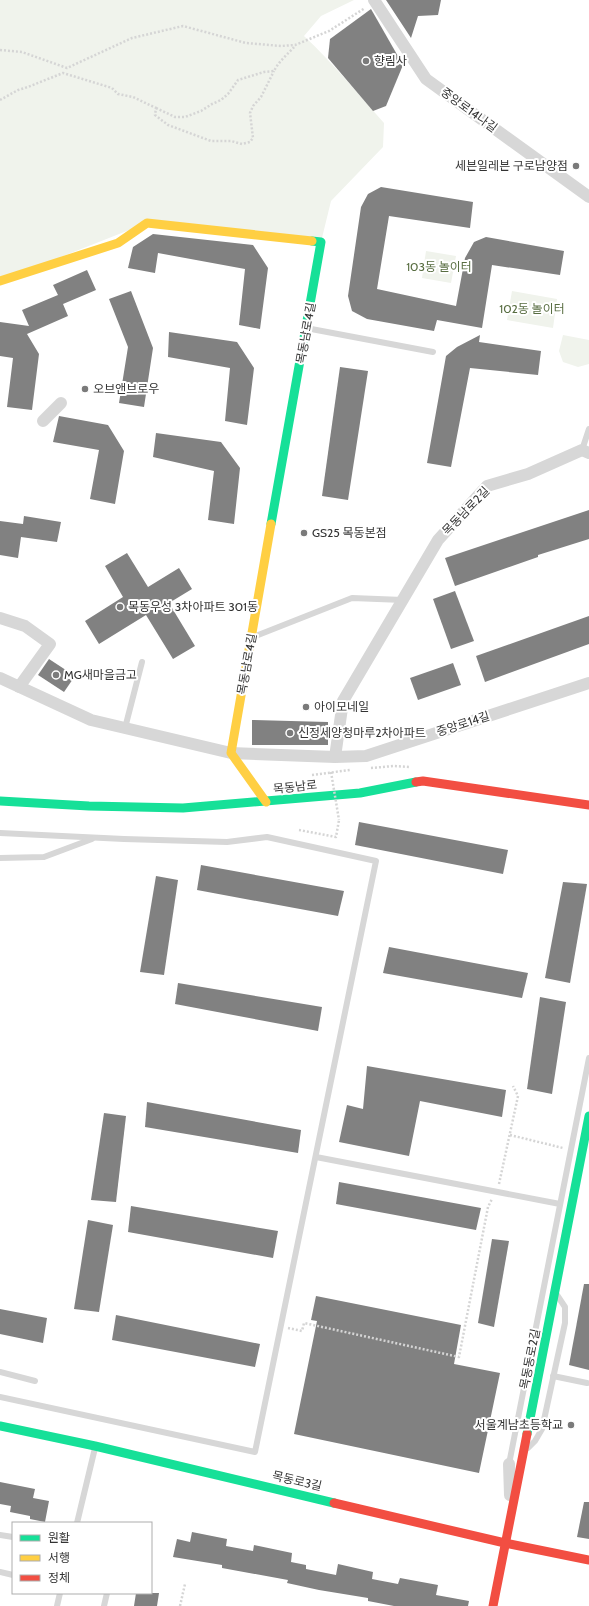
<svg xmlns="http://www.w3.org/2000/svg" width="589" height="1606" viewBox="0 0 589 1606" font-family="Cabin,'Noto Sans KR',sans-serif">
	<style>
		.green { fill: #f0f3ec }
		.building { fill: #818181 }
		.lines { fill: none; stroke-linecap: round; stroke-linejoin: round }
		.path { stroke: #d5d5d5; stroke-width: 2.5; stroke-dasharray: 2 2; stroke-linecap: butt }
		.lane { stroke: #d7d7d7; stroke-width: 6 }
		.street { stroke: #d7d7d7; stroke-width: 12 }
		.fast { stroke: #16e098; stroke-width: 9 }
		.slow { stroke: #ffcf43; stroke-width: 9 }
		.jam { stroke: #f24e42; stroke-width: 9 }
		.path-bridge { stroke: #d5d5d5; stroke-width: 2.5; stroke-dasharray: 2 2; stroke-linecap: butt }
		.lane-bridge { stroke: #d7d7d7; stroke-width: 6 }
		.poi-dot { fill: #7a7a7a; stroke: #fff; stroke-width: 1.5 }
		.labels { text-anchor: middle; stroke-width: 4; stroke-linejoin: round; paint-order: stroke }
		.poi-label { font-size: 12px; fill: #333; stroke: #fff; text-anchor: start }
		.street-label { font-size: 12px; fill: #333; stroke: #fff }
		.park-label { font-size: 12px; fill: #586d41; stroke: #fff }
	</style>
	<rect width="100%" height="100%" fill="#fff"/>
	<g class="green">
		<path d="M0,0h354l-33,16 -17,20c29,27 54,58 80,87l-1,24 -52,54 -10,41 -174,-19 -147,58z"/>
		<path d="M426,251l30,5 -5,27 -29,-5z"/>
		<path d="M512,291l45,8 -4,29 -46,-8z"/>
		<path d="M563,335l26,5v24l-11,3 -15,-5 -4,-11z"/>
	</g>
	<g class="building">
		<path d="M386,0h55l-3,15 -20,1 -7,22z"/>
		<path d="M371,9l32,56 -17,41 -13,5 -45,-53 2,-19z"/>
		<path d="M381,187l92,15 -3,26 -81,-12 -12,73 79,17 9,-48 9,-16 12,-5 78,14 -4,24 -68,-10 -10,63 -45,-8 -3,11 -67,-12 -15,-8 -4,-15 13,-89 7,-13z"/>
		<path d="M153,234l100,11 15,23 -8,61 -21,-4 6,-56 -87,-16 -3,20 -27,-5 5,-21z"/>
		<path d="M87,270l9,20 -33,14 5,12 -41,18 12,20 -7,56 -25,-3 6,-49 -13,-2v-34l29,4 -7,-16 36,-15 -5,-10z"/>
		<path d="M131,291l22,57 -9,59 -25,-4 9,-56 -19,-48z"/>
		<path d="M169,332l68,10 17,26 -7,57 -22,-4 5,-53 -62,-11z"/>
		<path d="M480,335l-1,7 62,9 -3,24 -68,-7 -19,99 -24,-4 19,-107 11,-9z"/>
		<path d="M340,367l28,4 -20,129 -26,-4z"/>
		<path d="M59,416l49,9 16,26 -9,53 -25,-5 9,-49 -46,-8z"/>
		<path d="M156,433l65,9 19,26 -6,56 -26,-4 6,-49 -61,-14z"/>
		<path d="M589,510v29l-51,16v2l-83,29 -10,-28z"/>
		<path d="M24,516l37,6 -4,20 -36,-5 -3,21 -18,-3v-34l23,3z"/>
		<path d="M127,553l21,34 31,-19 13,21 -23,14 26,43 -22,13 -27,-44 -47,29 -14,-23 38,-24 -18,-31z"/>
		<path d="M455,591l19,50 -23,8 -18,-50z"/>
		<path d="M589,616v28l-104,38 -9,-26z"/>
		<path d="M49,659l26,17 -11,16 -26,-17z"/>
		<path d="M453,663l8,22 -43,15 -8,-22z"/>
		<path d="M252,720l76,2v23h-76z"/>
		<path d="M359,822l149,28 -5,24 -148,-29z"/>
		<path d="M201,865l143,26 -6,25 -141,-26z"/>
		<path d="M156,876l22,4 -14,95 -24,-3z"/>
		<path d="M563,882l24,2 -17,99 -25,-5z"/>
		<path d="M389,947l139,26 -6,25 -139,-25z"/>
		<path d="M178,983l144,24 -4,24 -143,-27z"/>
		<path d="M540,997l26,5 -14,92 -25,-5z"/>
		<path d="M367,1066l139,24 -4,27 -82,-16 -11,55 -70,-14 8,-37 16,4z"/>
		<path d="M147,1102l154,28 -3,23 -153,-26z"/>
		<path d="M104,1113l22,3 -10,86 -25,-2z"/>
		<path d="M339,1182l142,26 -5,22 -140,-26z"/>
		<path d="M131,1206l147,25 -5,27 -145,-26z"/>
		<path d="M88,1220l25,5 -14,87 -25,-3z"/>
		<path d="M492,1239l17,2 -15,86 -16,-4z"/>
		<path d="M584,1284h5v86l-20,-5z"/>
		<path d="M316,1296l145,29 -7,39 46,9 -21,100 -185,-39 23,-113 -6,-1z"/>
		<path d="M0,1309l47,9 -4,25 -43,-9z"/>
		<path d="M116,1315l144,29 -5,23 -143,-27z"/>
		<path d="M0,1482l35,7 -2,9 16,3 -4,21 -15,-3v-3l-20,-4 1,-6 -11,-2z"/>
		<path d="M584,1502h5v37l-12,-2z"/>
		<path d="M192,1532l35,7 -1,7 27,5 1,-6 38,8 -1,9 15,3v4l30,6 2,-11 35,8 -1,7 26,5 2,-6 38,7 -2,10 33,6 -1,5h-74l-26,-5v-3l-49,-8 -32,-7 1,-3 -66,-12v-3l-49,-8 4,-18 13,3z"/>
		<path d="M136,1593h23l-2,13h-23z"/>
	</g>
	<g class="lines">
		<g class="path">
			<path d="M0,50l22,2 45,16 65,-30 51,-12 63,17 35,3 14,-1 34,-14 36,-23"/>
			<path d="M0,100l18,-10 10,-3 35,-14 49,15 6,6 15,3 23,11 -1,7 13,10 43,16h20l11,3 8,-2 3,-4 -3,-25 3,-7 8,-9 13,-26"/>
			<path d="M156,108l19,9h10l16,-6 11,-7 9,-4 7,-6 10,-14 26,-8 10,-1c5,-10 14,-17 21,-25"/>
			<path d="M371,768l23,-2 15,1"/>
			<path d="M312,775l38,-5"/>
			<path d="M299,830l37,7 3,-17"/>
			<path d="M510,1135l53,13"/>
			<path d="M499,1184l19,-88 -5,-10"/>
			<path d="M288,1328l14,3 2,-8 155,34 29,-150 4,-8"/>
			<path d="M180,1606l5,-22"/>
		</g>
		<g class="lane">
			<path d="M306,328l127,24"/>
			<path d="M582,450l7,-21"/>
			<path d="M253,637l99,-39 51,2"/>
			<path d="M125,728l17,-66"/>
			<path d="M0,833l124,6 103,3 40,-5 109,24 -121,591 -255,-55"/>
			<path d="M0,858l44,-1 48,-18"/>
			<path d="M316,1157l244,47"/>
			<path d="M0,1372l35,9"/>
			<path d="M553,1376l34,7"/>
			<path d="M528,1448l7,-7 7,-12 23,-106v-16l-8,-12"/>
			<path d="M77,1523l18,-75"/>
			<path d="M0,1535l13,2"/>
			<path d="M0,1572l13,3"/>
			<path d="M57,1606l3,-13"/>
			<path d="M104,1606l3,-13"/>
		</g>
		<g class="street">
			<path d="M374,0l52,79 163,118"/>
			<path d="M43,421l18,-18"/>
			<path d="M0,618l25,8 25,18 -31,43"/>
			<path d="M0,678l91,42 140,33 104,4 31,-1 223,-73"/>
			<path d="M335,757l8,-56 95,-161 49,-54 41,-12 54,-24 7,3"/>
			<path d="M509,1464l1,31"/>
		</g>
		<g class="fast">
			<path d="M271,524l50,-282 -9,-1"/>
			<path d="M0,801l89,5 94,2 177,-15 56,-11"/>
			<path d="M0,1426l95,20 239,57"/>
			<path d="M527,1434l62,-318"/>
		</g>
		<g class="slow">
			<path d="M0,281l118,-38 29,-20 165,18"/>
			<path d="M266,802l-35,-49 40,-229"/>
		</g>
		<g class="jam">
			<path d="M416,782l7,-1 166,24"/>
			<path d="M334,1503l171,40 84,17"/>
			<path d="M493,1606l34,-172"/>
		</g>
		<path class="path-bridge" d="M331,772l8,48"/>
		<path class="lane-bridge" d="M509,1464l80,-406"/>
	</g>
	<g class="poi-dot">
		<circle cx="366" cy="61" r="4"/>
		<circle cx="576" cy="166" r="4"/>
		<circle cx="85" cy="389" r="4"/>
		<circle cx="304" cy="533" r="4"/>
		<circle cx="120" cy="607" r="4"/>
		<circle cx="56" cy="675" r="4"/>
		<circle cx="306" cy="707" r="4"/>
		<circle cx="290" cy="733" r="4"/>
		<circle cx="571" cy="1425" r="4"/>
	</g>
	<g class="labels">
		<g class="poi-label">
			<text x="374" y="65">향림사</text>
			<text x="568" y="170" text-anchor="end">세븐일레븐 구로남양점</text>
			<text x="93" y="393">오브앤브로우</text>
			<text x="312" y="537">GS25 목동본점</text>
			<text x="128" y="611">목동우성 3차아파트 301동</text>
			<text x="64" y="679">MG새마을금고</text>
			<text x="314" y="711">아이모네일</text>
			<text x="298" y="737">신정세양청마루2차아파트</text>
			<text x="563" y="1429" text-anchor="end">서울계남초등학교</text>
		</g>
		<g class="street-label">
			<text transform="translate(469 110) rotate(36)" y="4">중앙로14나길</text>
			<text transform="translate(306 333) rotate(-80)" y="4">목동남로4길</text>
			<text transform="translate(466 511) rotate(-46)" y="4">목동남로2길</text>
			<text transform="translate(247 664) rotate(-80)" y="4">목동남로4길</text>
			<text transform="translate(463 724) rotate(-18)" y="4">중앙로14길</text>
			<text transform="translate(295 787) rotate(-6)" y="4">목동남로</text>
			<text transform="translate(530 1359) rotate(-79)" y="4">목동동로2길</text>
			<text transform="translate(297 1481) rotate(13)" y="4">목동로3길</text>
		</g>
		<g class="park-label">
			<text x="439" y="271">103동 놀이터</text>
			<text x="532" y="313">102동 놀이터</text>
		</g>
	</g>
	<rect x="12" y="1522" width="140" height="72" fill="#ffffff" stroke="#adadad"/>
	<rect x="20" y="1535" width="20" height="6" fill="#16e098" stroke="#adadad"/>
	<text x="48" y="1542" font-size="12" fill="#333333">원활</text>
	<rect x="20" y="1555" width="20" height="6" fill="#ffcf43" stroke="#adadad"/>
	<text x="48" y="1562" font-size="12" fill="#333333">서행</text>
	<rect x="20" y="1575" width="20" height="6" fill="#f24e42" stroke="#adadad"/>
	<text x="48" y="1582" font-size="12" fill="#333333">정체</text>
</svg>
